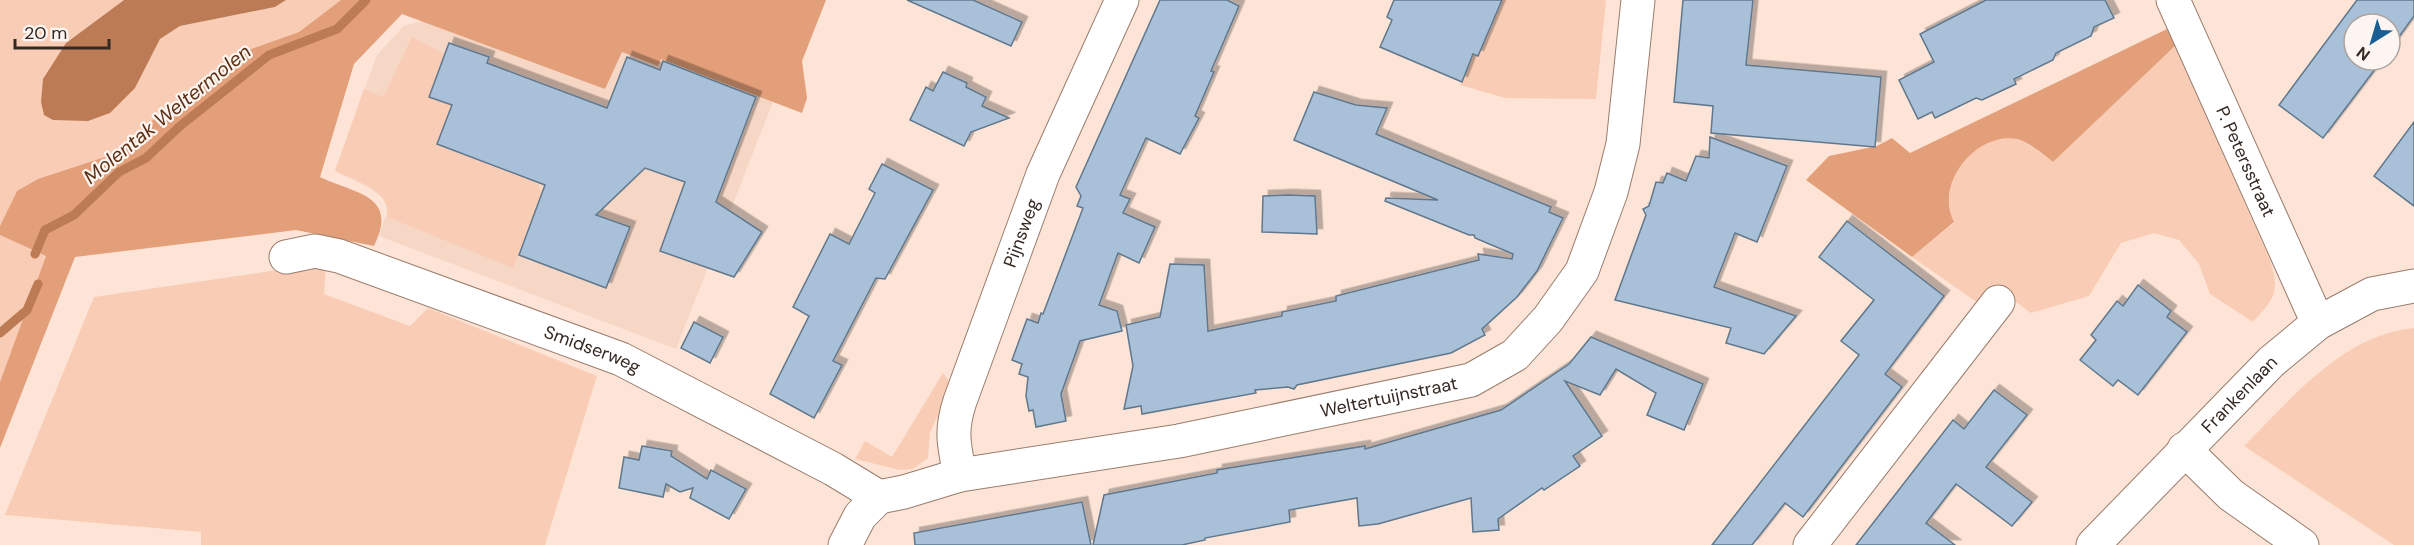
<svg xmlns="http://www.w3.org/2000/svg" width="2414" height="545" viewBox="0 0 2414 545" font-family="'DM Sans',sans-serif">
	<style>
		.built { fill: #f6d7c6 }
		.green { fill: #f9cdb5 }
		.forest { fill: #e39f79 }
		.water { fill: #bc7b55 }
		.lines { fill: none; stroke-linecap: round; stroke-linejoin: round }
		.stream { stroke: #bc7b55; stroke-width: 9 }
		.building { fill: #a8c1d8; stroke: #60778c; stroke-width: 1.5; filter: url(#shadow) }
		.minor-casing { stroke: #997c6c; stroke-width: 35 }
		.minor { stroke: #fff; stroke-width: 33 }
		.labels { text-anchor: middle; stroke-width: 4.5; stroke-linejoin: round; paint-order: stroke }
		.street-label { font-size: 18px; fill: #352922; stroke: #fcf5f2 }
		.water-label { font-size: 20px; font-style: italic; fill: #5d3014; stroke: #fcf5f2 }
	</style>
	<defs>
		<filter id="shadow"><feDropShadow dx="5.5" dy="-5.5" stdDeviation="0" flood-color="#0004"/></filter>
	</defs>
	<rect width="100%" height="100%" fill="#fde4d6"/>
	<path class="built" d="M500,0h132l150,79 -106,270 -297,-113 9,-27 -4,-10 -14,-11 -35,-17 42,-116 27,-29z"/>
	<g class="green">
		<path d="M0,0h124l-58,43 69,45 25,-49 20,-13 95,-19 11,-7h55l-42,32 -65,23 -126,101 -91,35 -17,35z"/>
		<path d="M1502,0h104l-10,99 -91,-1 -45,-13 7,-16 -2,-2z"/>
		<path d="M412,37l33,17 -15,43 22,8 -14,39 98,37 6,13 -29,74 -126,-51c5,-27 -33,-37 -52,-46l29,-82 19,8z"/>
		<path d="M2175,46l95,214c10,33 5,37 -17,62l-43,-28 -11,-30 -20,-24 -25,-7 -33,10 -32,53 -58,17 -38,-28 -12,20 -69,-48 42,-34c-19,-39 20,-93 63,-84 12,3 26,17 36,23z"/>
		<path d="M0,235l46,21 -46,126z"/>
		<path d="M326,263l-2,31 86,32 18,-18 169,68 -52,169h-344v-13l-196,-17 89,-218z"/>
		<path d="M2414,328v217h-20l-150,-99c47,-47 100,-112 170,-118z"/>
		<path d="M943,373l9,13 -22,46 -2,26 -15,11 -13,1 -45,-11 10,-18 27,16z"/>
	</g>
	<g class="forest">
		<path d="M341,0h485l-24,61 5,37 -5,15 -141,-54 -3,7 -36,-14 -17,37 -203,-75 -48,50 -34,113c36,17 79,18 54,69l-78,-16 -221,27 -75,191v-66l46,-126 -46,-21v-9l17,-35 21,-12 70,-23 126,-101 65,-23z"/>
		<path d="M2167,29l8,17 -122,116c-9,-7 -24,-20 -36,-23 -41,-8 -83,45 -63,83l-42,35 -106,-77 23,-24 48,-10 15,-8 18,15z"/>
	</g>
	<path class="water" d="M124,0h162l-11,7 -95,19 -20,13 -25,49 -25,25 -22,8 -35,-1 -9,-5 -3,-13 2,-23 23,-36z"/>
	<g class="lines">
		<g class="stream">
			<path d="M35,254l10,-24 29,-15 45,-43 27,-14 34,-32 89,-71 68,-26 29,-29"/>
			<path d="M0,333l27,-23 11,-26"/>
		</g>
	</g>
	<g class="building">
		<path d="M907,0h66l49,22 -11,24z"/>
		<path d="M1160,0h67l12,6 -28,65 3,1 -19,44 4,2 -19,36 -34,-16 -26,57 10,4 -7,14 32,14 -16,36 -21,-10 -19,52 18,6 5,20 -42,10 -19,53 5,27 -30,6 -3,-17 -4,1 -3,-15 2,-19 -9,-3 3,-10 -10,-4 15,-41 11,4 3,-10 2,1 40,-106 -6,-2 4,-10 -5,-9z"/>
		<path d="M1394,0h108l-24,56 -5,-2 -11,28 -82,-35 12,-27 -5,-3z"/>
		<path d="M1683,0h70l-7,65 135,12 -6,70 -164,-14 2,-27 -39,-4z"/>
		<path d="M1986,0h119l9,18 -20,9 -3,9 -35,17 -3,7 -39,19 2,5 -34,16 -6,-2 -41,20 -3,-6 -14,7 -19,-39 35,-18 -14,-28z"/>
		<path d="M2357,0h57v16l-24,33v-25h-36v36h28l-59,78 -44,-33z"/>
		<path d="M449,43l40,14 -2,6 120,45 20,-51 33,13 3,-9 93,36 -40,105 46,30 -28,45 -74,-26 25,-69 -40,-14 -49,47 34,12 -24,61 -87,-33 26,-70 -108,-41 15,-39 -23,-8z"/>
		<path d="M943,72l24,11 -1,4 20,10 -4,9 27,12 -38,14 -7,14 -54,-26 16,-33 7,4z"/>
		<path d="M1314,92l42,13 31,3 -11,26 175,73 -2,5 14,6 -26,53 -20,26 -35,32 3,6 -34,18 -154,32 -3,4 -6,-2 -33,3 1,3 -114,21 -1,-8 -17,3 9,-43 -7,-41 34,-8 10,-53 34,1 4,66 74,-15v-4l54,-11v-5l143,-36 -1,-6 34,5 1,-5 -38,-16 -1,-3h-5l-84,-34 1,-3 52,2 -144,-60z"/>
		<path d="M2414,122v84l-40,-30z"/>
		<path d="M1710,137l77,29 -30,76 -22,-9 -21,54 82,29 -32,38 -38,-11 5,-15 -116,-28 31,-85 -3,-6 6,-3 7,-24 7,1 4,-10 19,8 10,-25 13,2z"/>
		<path d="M882,164l51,26 -48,89 -9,-1 -43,83 9,4 -28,53 -44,-24 39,-78 -16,-9 37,-73 19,10 26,-51 -6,-4z"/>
		<path d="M1288,195l27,1 2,38 -55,-2 1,-36z"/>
		<path d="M1847,221l97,75 -59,78 17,13 -99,130 -18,-14 -33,42h-40l147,-190 -18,-14 33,-41 -55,-43z"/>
		<path d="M2138,285l33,26 -4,6 20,15 -49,63 -20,-15 -5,6 -33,-26 16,-20 -5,-5 26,-34 6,5z"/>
		<path d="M694,322l29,15 -13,26 -29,-15z"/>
		<path d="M1591,337l112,47 -19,46 -37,-15 9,-22 -40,-24 -16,26 -35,-14 37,55 -29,20 7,10 -36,24 -2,-2 -44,31 1,11 -26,2 -2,-34 -93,26 -19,2 -2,-28 -68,12 1,12 -85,16v2l-23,5h-89l11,-50 113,-22v-3l148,-24v3l136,-39 68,-46z"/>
		<path d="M1994,390l33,25 -41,52 46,35 -20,24 -56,-42 -30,39 29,22h-99l97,-125 11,9z"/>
		<path d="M642,446l30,5 -1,5 36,23 4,-9 35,19 -17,30 -39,-21 3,-10 -13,4 -14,-8 -3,13 -44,-9 5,-31 15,3z"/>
		<path d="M1082,502l9,43h-176l-1,-12z"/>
	</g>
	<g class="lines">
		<g class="minor-casing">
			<g id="minor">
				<path id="s1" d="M2173,0l145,323"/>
				<path id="s2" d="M286,257l29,-6 24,5 282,103 212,110 46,28"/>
				<path d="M2184,449l47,46 71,50"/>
				<path id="s3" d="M960,475c-6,-30 -10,-44 0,-74l83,-227 79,-174"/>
				<path id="s4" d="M879,497l25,-5 56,-17 219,-34 292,-61 44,-25 33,-36 34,-48 29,-79 12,-48 15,-144"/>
				<path d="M845,545l15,-29 19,-19"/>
				<path d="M1810,545l188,-243"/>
				<path id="s5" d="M2093,545l178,-183 47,-39 54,-29 42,-8"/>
			</g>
		</g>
		<use href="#minor" class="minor"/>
	</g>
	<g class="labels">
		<g class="street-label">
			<text dy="6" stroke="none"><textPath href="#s1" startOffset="177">P. Petersstraat</textPath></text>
			<text dy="6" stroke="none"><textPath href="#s3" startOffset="254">Pijnsweg</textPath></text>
			<text dy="6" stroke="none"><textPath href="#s2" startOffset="324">Smidserweg</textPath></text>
			<text dy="6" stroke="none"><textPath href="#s5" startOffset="210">Frankenlaan</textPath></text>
			<text dy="6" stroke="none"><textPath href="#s4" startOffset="520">Weltertuijnstraat</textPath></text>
		</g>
		<g class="water-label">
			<text transform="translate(167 114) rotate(-39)" y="7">Molentak Weltermolen</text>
		</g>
	</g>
	<g transform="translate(2372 42) rotate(217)"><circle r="28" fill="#fcf5f2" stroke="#aca39f" stroke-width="1.5"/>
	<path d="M0-4.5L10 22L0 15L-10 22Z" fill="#1a5f94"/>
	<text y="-9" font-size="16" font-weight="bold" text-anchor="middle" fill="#352922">N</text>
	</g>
	<path d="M15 39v9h94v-9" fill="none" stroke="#352922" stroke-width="3"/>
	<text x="24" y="39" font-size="18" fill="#352922" stroke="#fcf5f2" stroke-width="4.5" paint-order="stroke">20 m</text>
</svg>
